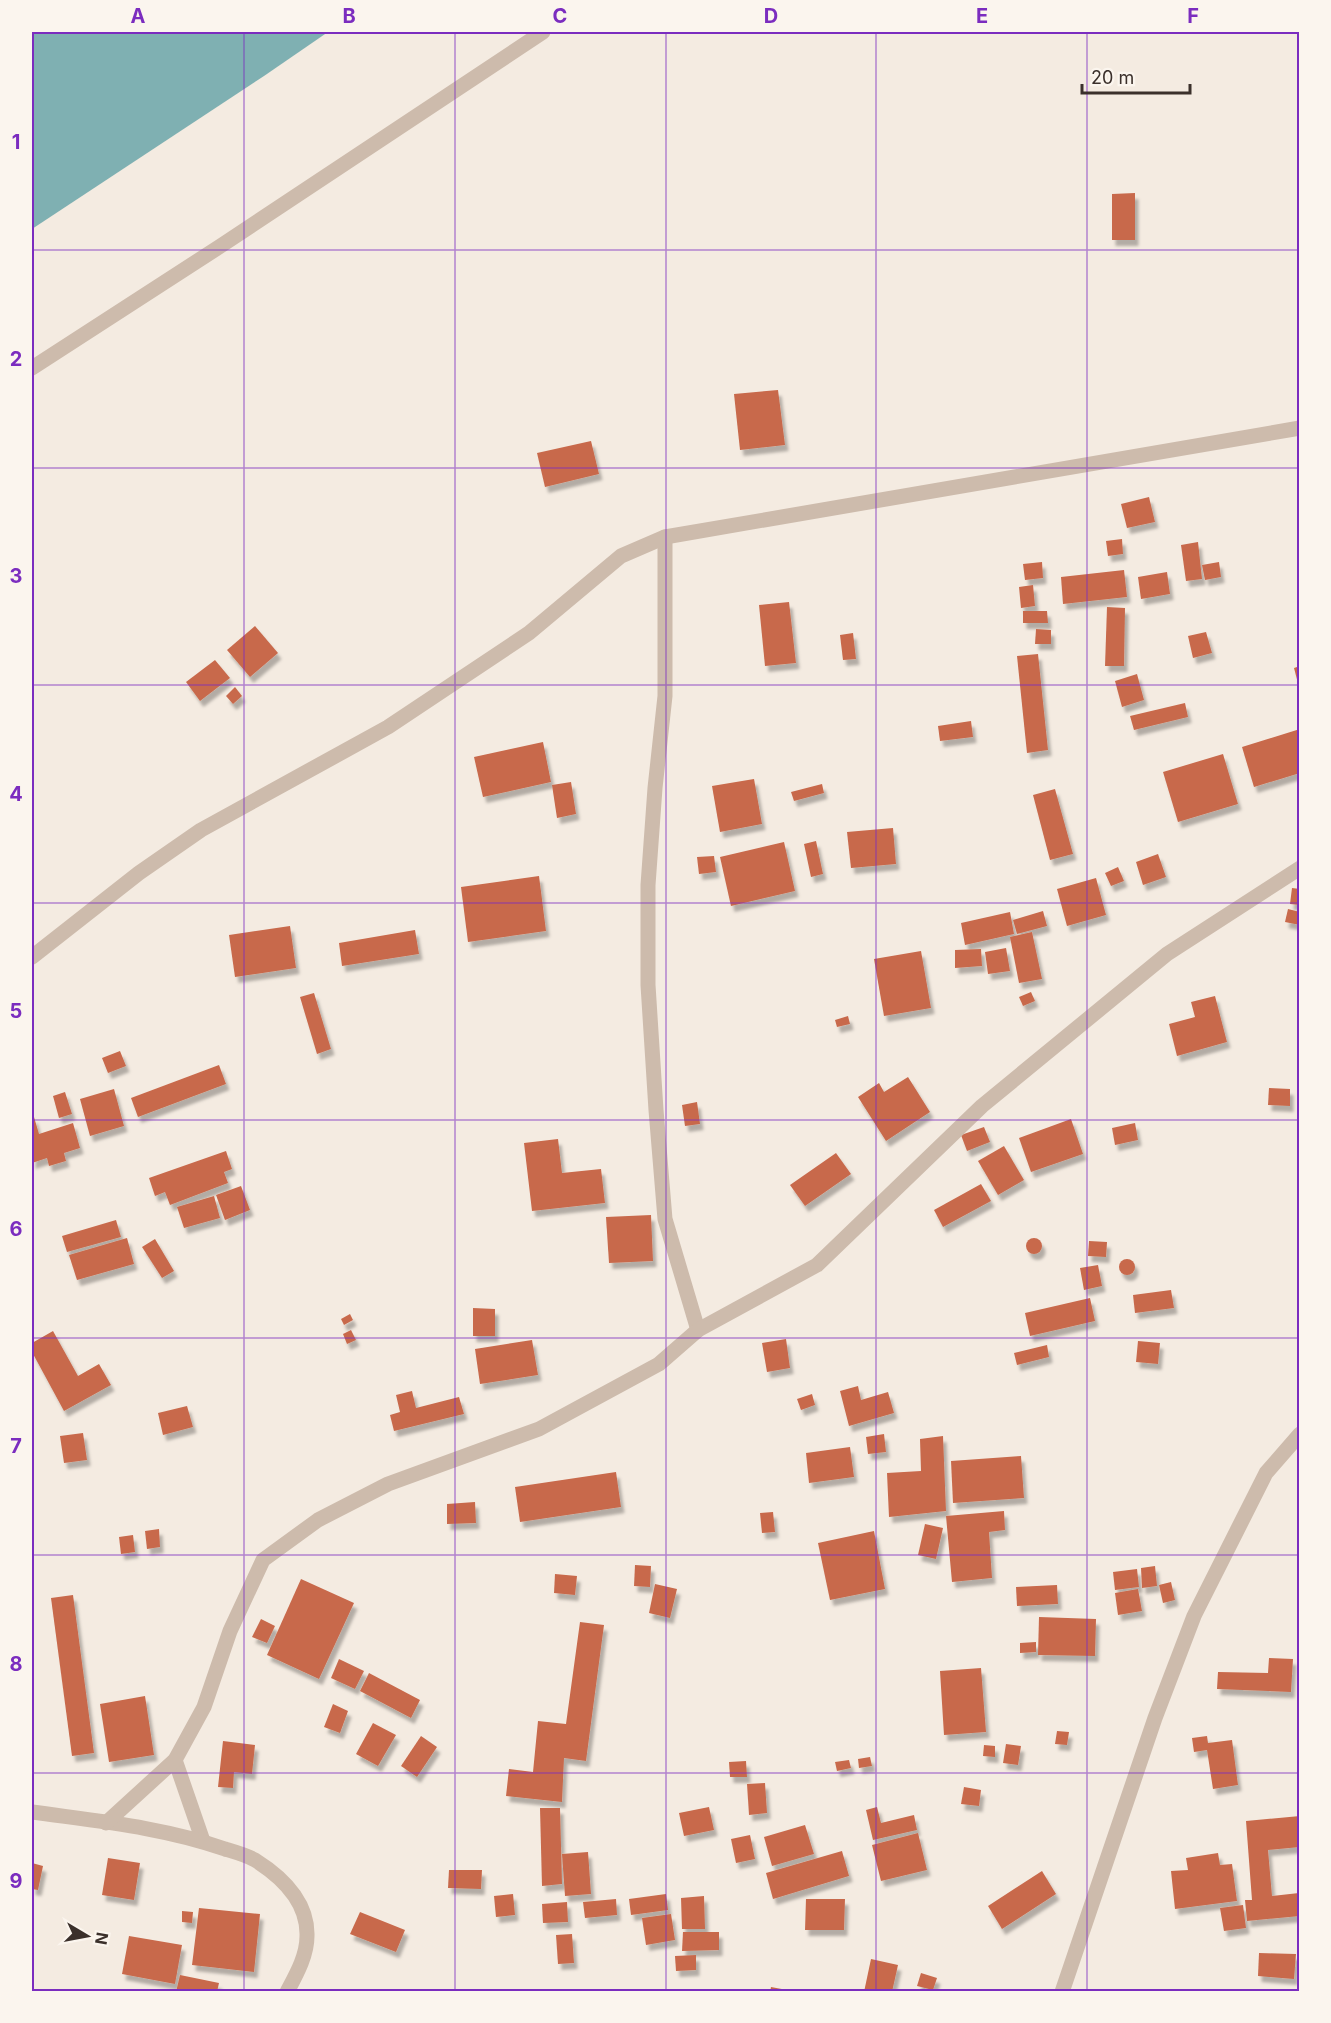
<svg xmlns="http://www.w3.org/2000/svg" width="1331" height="2023" viewBox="0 0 1331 2023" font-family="Inter,sans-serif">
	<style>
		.water { fill: #7fb0b2 }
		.building { fill: #c8694b; filter: url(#shadow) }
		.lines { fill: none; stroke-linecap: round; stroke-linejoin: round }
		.minor { stroke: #cdbbac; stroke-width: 15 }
		.grid { fill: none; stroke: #7b2cbf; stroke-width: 1.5; stroke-opacity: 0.55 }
		.neatline { fill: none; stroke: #7b2cbf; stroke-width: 2 }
		.grid-label { font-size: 20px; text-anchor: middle; font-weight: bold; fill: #7b2cbf }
	</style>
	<defs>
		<filter id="shadow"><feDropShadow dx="3.5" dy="6" stdDeviation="1.5" flood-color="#0004"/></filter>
	</defs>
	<rect width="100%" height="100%" fill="#f4ebe1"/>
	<path class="water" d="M32,32h296l-64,44 -232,153z"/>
	<g class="building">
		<path d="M1135,193v47h-23v-46z"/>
		<path d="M778,390l7,55 -45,5 -6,-56z"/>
		<path d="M591,441l8,33 -54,13 -8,-34z"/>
		<path d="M1149,497l6,25 -28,6 -6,-24z"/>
		<path d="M1122,539l1,15 -15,2 -2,-15z"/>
		<path d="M1198,542l4,37 -16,2 -5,-36z"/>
		<path d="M1042,562l1,16 -18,2 -2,-16z"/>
		<path d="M1219,562l2,15 -16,3 -3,-15z"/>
		<path d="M1124,570l3,27 -64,7 -2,-27z"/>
		<path d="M1167,572l3,22 -29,5 -3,-22z"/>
		<path d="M1033,585l2,21 -14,2 -2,-21z"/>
		<path d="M789,602l7,61 -31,3 -6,-61z"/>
		<path d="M1107,607l18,1 -1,58h-19z"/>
		<path d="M1023,611h24l1,12h-25z"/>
		<path d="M255,626l23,27 -28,24 -23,-27z"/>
		<path d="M1036,629l15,1v14h-16z"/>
		<path d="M1206,632l6,21 -19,5 -5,-22z"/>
		<path d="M853,633l3,26 -13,1 -3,-25z"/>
		<path d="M1038,654l10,96 -21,3 -10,-97z"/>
		<path d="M215,660l15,18 -30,23 -14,-19z"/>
		<path d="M1300,666v21h-1l-5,-19z"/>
		<path d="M1137,674l7,26 -22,7 -7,-26z"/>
		<path d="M235,687l7,9 -9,8 -7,-8z"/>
		<path d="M1185,703l3,14 -54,13 -4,-14z"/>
		<path d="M971,721l2,16 -33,4 -2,-15z"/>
		<path d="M1300,729v44l-46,14 -12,-40z"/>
		<path d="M543,742l8,40 -68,15 -9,-40z"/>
		<path d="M1223,754l15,50 -60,18 -15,-50z"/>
		<path d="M754,779l8,45 -42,8 -8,-46z"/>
		<path d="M571,782l5,32 -19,4 -5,-33z"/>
		<path d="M822,784l2,9 -30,8 -3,-9z"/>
		<path d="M1055,789l18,65 -23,6 -17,-65z"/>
		<path d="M893,828l3,36 -45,4 -4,-36z"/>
		<path d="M816,841l7,33 -12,3 -7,-33z"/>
		<path d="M784,842l11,49 -64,15 -11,-49z"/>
		<path d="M1158,854l8,23 -23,8 -7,-23z"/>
		<path d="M714,856l2,16 -17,2 -2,-17z"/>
		<path d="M1118,867l6,14 -13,5 -6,-13z"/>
		<path d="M539,876l7,55 -78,11 -7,-55z"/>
		<path d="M1096,878l10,37 -39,11 -10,-37z"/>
		<path d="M1292,888l8,1v16l-10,-1z"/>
		<path d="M1288,909l12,3v13l-15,-3z"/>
		<path d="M1043,911l4,15 -30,8 -4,-14z"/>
		<path d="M1010,912l4,22 -49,11 -4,-22z"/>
		<path d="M290,926l6,42 -61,9 -6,-42z"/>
		<path d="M415,930l4,24 -77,12 -3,-23z"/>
		<path d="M1032,932l10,47 -23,4 -9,-46z"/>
		<path d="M1006,948l4,23 -22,3 -3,-22z"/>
		<path d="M981,949l1,17 -27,2v-18z"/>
		<path d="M921,951l10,57 -47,8 -10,-57z"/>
		<path d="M1031,992l4,9 -12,5 -4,-9z"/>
		<path d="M314,993l17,56 -14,5 -17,-57z"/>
		<path d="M1215,996l12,46 -50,14 -8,-32 26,-7 -4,-15z"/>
		<path d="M848,1016l2,8 -13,3 -2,-7z"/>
		<path d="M120,1051l6,15 -18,7 -6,-15z"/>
		<path d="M219,1065l7,19 -88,33 -7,-19z"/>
		<path d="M908,1077l22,35 -44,29 -28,-44 21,-14 5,9z"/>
		<path d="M1269,1088l21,1v17l-22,-1z"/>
		<path d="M114,1089l10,37 -34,10 -10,-37z"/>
		<path d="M65,1092l7,22 -13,4 -6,-22z"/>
		<path d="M697,1102l3,22 -15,2 -3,-21z"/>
		<path d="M34,1117l5,17 34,-11 7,25 -16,5 2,8 -17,5 -2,-8 -15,5v-45z"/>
		<path d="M1071,1119l12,35 -52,18 -12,-34z"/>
		<path d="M1135,1123l3,17 -23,5 -3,-17z"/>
		<path d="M984,1127l6,15 -23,9 -6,-16z"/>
		<path d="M558,1139l4,34 39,-4 4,34 -73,8 -8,-68z"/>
		<path d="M1004,1146l20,34 -26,15 -20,-34z"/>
		<path d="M226,1151l6,18 -8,3 4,11 -58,22 -5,-13 -10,4 -6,-18z"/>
		<path d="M836,1153l15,21 -46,32 -15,-21z"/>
		<path d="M981,1184l10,17 -48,26 -9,-17z"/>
		<path d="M241,1186l9,24 -25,10 -9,-25z"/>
		<path d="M214,1196l6,22 -36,10 -7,-21z"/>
		<path d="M651,1215l2,46 -44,2 -3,-46z"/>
		<path d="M116,1220l5,17 -54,15 -5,-16z"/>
		<circle cx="1034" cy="1246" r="8"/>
		<path d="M127,1238l7,26 -57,16 -8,-25z"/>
		<path d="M155,1239l19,32 -12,7 -20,-31z"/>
		<path d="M1089,1241l18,1 -1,15 -18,-1z"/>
		<circle cx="1127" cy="1267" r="8"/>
		<path d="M1098,1265l4,21 -18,4 -4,-22z"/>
		<path d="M1171,1290l3,18 -39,5 -2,-18z"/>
		<path d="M1090,1298l5,23 -65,15 -5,-23z"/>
		<path d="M473,1308l22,1v27h-22z"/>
		<path d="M350,1314l3,6 -9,5 -3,-6z"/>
		<path d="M351,1330l5,10 -9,4 -4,-10z"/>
		<path d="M53,1331l25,45 21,-12 12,21 -47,26 -32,-59v-9z"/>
		<path d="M786,1339l4,29 -23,4 -5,-29z"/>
		<path d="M532,1340l6,35 -58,9 -5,-35z"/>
		<path d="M1138,1341l22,2 -2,21 -22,-2z"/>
		<path d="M1047,1345l2,12 -32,8 -3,-12z"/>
		<path d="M858,1386l3,14 27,-8 6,21 -45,13 -9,-35z"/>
		<path d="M412,1391l4,17 43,-11 5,17 -70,17 -4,-16 10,-3 -4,-17z"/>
		<path d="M812,1394l3,11 -14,5 -4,-11z"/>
		<path d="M187,1406l6,21 -30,8 -5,-22z"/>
		<path d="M83,1433l4,27 -23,3 -4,-27z"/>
		<path d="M884,1434l2,18 -18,2 -2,-17z"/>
		<path d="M943,1436l3,75 -57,6 -2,-44 34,-2 -1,-32z"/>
		<path d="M850,1447l4,30 -45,6 -3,-30z"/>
		<path d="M1021,1456l3,42 -71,5 -2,-42z"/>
		<path d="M616,1472l5,35 -101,15 -5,-35z"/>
		<path d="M475,1502l1,21 -29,1v-20z"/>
		<path d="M1004,1511l1,19 -16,2 3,46 -40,4 -6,-66z"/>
		<path d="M773,1512l2,20 -13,1 -2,-20z"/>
		<path d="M925,1524l18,4 -7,31 -18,-4z"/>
		<path d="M159,1529l1,18 -13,2 -2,-18z"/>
		<path d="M874,1531l11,58 -55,11 -12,-57z"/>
		<path d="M133,1535l2,17 -14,2 -2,-17z"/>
		<path d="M635,1565l16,1 -1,21 -16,-1z"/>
		<path d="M1155,1566l2,20 -15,2 -1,-20z"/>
		<path d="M1137,1569l2,18 -24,3 -2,-18z"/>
		<path d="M555,1574l22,2 -2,19 -21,-2z"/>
		<path d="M301,1579l53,24 -35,76 -52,-24z"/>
		<path d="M1171,1582l4,18 -12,3 -4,-18z"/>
		<path d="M655,1584l22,5 -7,29 -21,-5z"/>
		<path d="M1057,1585l1,19 -41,2 -1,-19z"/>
		<path d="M1138,1589l4,22 -24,4 -3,-22z"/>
		<path d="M73,1595l21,158 -22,3 -21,-158z"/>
		<path d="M1039,1617l57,2 -1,37 -57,-1z"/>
		<path d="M261,1619l14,7 -8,17 -15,-6z"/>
		<path d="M580,1622l24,3 -18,136 -22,-3 -2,44 -56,-6 3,-27 24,3 5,-51 28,3z"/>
		<path d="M1036,1642v10l-16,1v-10z"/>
		<path d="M1269,1658l24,1 -2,33 -74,-3 1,-17 50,1z"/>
		<path d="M339,1659l25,12 -9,18 -24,-11z"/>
		<path d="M981,1668l5,64 -42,3 -4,-64z"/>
		<path d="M369,1673l51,27 -9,18 -51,-27z"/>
		<path d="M145,1696l9,59 -45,7 -9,-58z"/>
		<path d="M333,1704l15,7 -8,22 -16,-6z"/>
		<path d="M373,1723l23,12 -18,31 -22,-12z"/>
		<path d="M1057,1731l12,1 -2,13 -12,-1z"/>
		<path d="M421,1736l16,11 -20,30 -16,-11z"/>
		<path d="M1207,1736l1,7 24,-3 6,45 -25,4 -6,-39 -13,2 -2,-14z"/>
		<path d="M223,1741l32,4 -3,29 -18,-2 -1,16 -15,-1z"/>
		<path d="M1006,1744l15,2 -3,19 -15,-2z"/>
		<path d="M984,1745l11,1v11l-12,-1z"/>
		<path d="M870,1757l2,9 -13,2 -1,-9z"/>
		<path d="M849,1760l2,8 -14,3 -2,-9z"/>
		<path d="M746,1761l1,16h-17l-1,-15z"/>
		<path d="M765,1783l2,30 -18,2 -2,-31z"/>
		<path d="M964,1787l17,3 -2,16 -18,-2z"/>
		<path d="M709,1807l5,23 -30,6 -5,-23z"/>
		<path d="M877,1807l4,16 33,-8 3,15 -44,10 -7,-30z"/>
		<path d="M540,1808h20l2,76 -20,2z"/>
		<path d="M1300,1816v31l-32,3 4,46 27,-3 1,23 -53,5 -2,-21h7l-6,-79z"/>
		<path d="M805,1825l9,29 -42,12 -8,-29z"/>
		<path d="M918,1833l9,37 -46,11 -9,-36z"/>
		<path d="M750,1835l5,24 -19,4 -5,-24z"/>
		<path d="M842,1851l7,25 -76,23 -7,-26z"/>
		<path d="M588,1852l3,42 -26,2 -3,-42z"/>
		<path d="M1218,1853l2,12 12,-1 5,37 -62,8 -4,-38 17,-1 -2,-12z"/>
		<path d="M108,1858l32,5 -6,37 -32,-5z"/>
		<path d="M32,1863l11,3 -5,24 -6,-1z"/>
		<path d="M449,1870h33l-1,19 -33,-1z"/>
		<path d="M1042,1871l14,23 -54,35 -14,-23z"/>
		<path d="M513,1894l2,21 -19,2 -2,-21z"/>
		<path d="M666,1894l2,16 -37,5 -2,-16z"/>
		<path d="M704,1896l1,33h-23l-1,-31z"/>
		<path d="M616,1899l1,16 -32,3 -2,-16z"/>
		<path d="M806,1899h39l-1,31h-39z"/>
		<path d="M567,1902l1,20 -25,1 -1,-19z"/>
		<path d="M1243,1905l3,23 -22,3 -4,-23z"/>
		<path d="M199,1908l61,6 -6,58 -62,-7z"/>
		<path d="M182,1911l11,1 -1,11 -10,-1z"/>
		<path d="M360,1912l45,18 -9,22 -46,-18z"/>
		<path d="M671,1914l4,26 -29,5 -4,-27z"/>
		<path d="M683,1932h36v18l-37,1z"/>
		<path d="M572,1934l2,29 -16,1 -2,-29z"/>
		<path d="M129,1936l53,9 -7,39 -53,-10z"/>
		<path d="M1259,1953l37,1 -2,25 -36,-3z"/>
		<path d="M696,1955v15l-20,1 -1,-15z"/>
		<path d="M871,1959l27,6 -6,27h-28z"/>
		<path d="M921,1973l16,5 -4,12 -16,-4z"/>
		<path d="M180,1975l39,8 -2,9h-41z"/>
		<path d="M771,1987l16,3v2h-17z"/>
	</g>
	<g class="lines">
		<g class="minor">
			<path d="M32,368l187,-121 324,-215"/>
			<path d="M665,537v159l-10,92 -7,97v100l8,125 9,109 33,111"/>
			<path d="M32,957l107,-84 62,-43 187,-103 141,-94 92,-77 44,-19 635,-109"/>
			<path d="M175,1760l28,81"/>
			<path d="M32,1812c64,9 131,15 193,37 10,3 21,6 30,11 27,17 53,42 52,76 0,20 -11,39 -20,56"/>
			<path d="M106,1823l69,-63 29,-53 26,-76 33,-71 55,-40 70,-36 151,-55 120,-65 39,-34 119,-65 165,-159 185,-152 133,-86"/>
			<path d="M1062,1992l93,-274 39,-102 72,-143 34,-39"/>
		</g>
	</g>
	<path class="grid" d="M244,32v1960M455,32v1960M666,32v1960M876,32v1960M1087,32v1960M32,250h1268M32,468h1268M32,685h1268M32,903h1268M32,1120h1268M32,1338h1268M32,1555h1268M32,1773h1268"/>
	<rect width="1331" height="2023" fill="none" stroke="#fbf5ee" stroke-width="66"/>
	<g transform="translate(87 1936) rotate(100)" stroke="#fbf5ee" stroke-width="4.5" paint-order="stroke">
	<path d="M0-4.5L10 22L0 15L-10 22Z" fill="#3b302b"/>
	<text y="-9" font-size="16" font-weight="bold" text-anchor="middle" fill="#3b302b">N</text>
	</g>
	<path d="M1082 84v9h108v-9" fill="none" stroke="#3b302b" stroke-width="3"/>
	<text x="1091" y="84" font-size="18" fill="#3b302b" stroke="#fbf5ee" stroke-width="4.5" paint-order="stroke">20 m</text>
	<rect x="33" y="33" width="1265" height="1957" class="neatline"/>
	<g class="grid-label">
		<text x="138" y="23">A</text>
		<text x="349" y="23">B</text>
		<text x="560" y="23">C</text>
		<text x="771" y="23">D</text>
		<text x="982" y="23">E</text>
		<text x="1193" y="23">F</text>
		<text x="16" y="149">1</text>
		<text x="16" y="366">2</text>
		<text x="16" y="583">3</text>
		<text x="16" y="801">4</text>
		<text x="16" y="1018">5</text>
		<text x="16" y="1236">6</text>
		<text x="16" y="1453">7</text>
		<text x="16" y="1671">8</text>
		<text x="16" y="1888">9</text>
	</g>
</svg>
